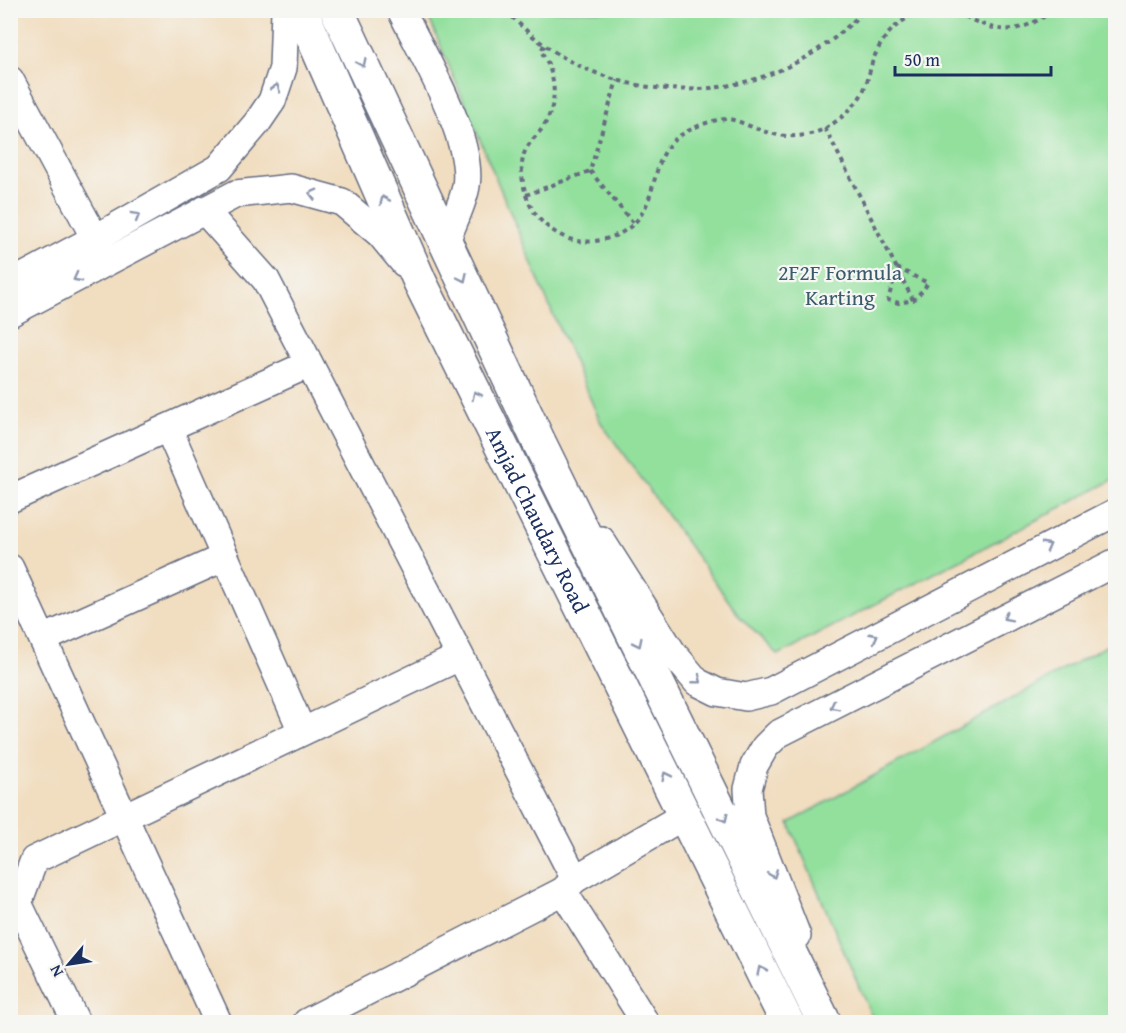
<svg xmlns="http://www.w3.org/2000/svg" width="1126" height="1033" viewBox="0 0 1126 1033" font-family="'Gentium Book Plus',serif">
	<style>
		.green { fill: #93e09d; stroke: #57887e; stroke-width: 1.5 }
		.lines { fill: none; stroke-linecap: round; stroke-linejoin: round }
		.minor-casing { stroke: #666c80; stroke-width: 30 }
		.major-casing { stroke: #666c80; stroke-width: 36 }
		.path { stroke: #666c80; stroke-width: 4; stroke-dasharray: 4.5 4.5; stroke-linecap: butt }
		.minor { stroke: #fff; stroke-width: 27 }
		.major { stroke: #fff; stroke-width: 33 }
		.oneway { stroke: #8d97ae }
		.labels { text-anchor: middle; stroke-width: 4.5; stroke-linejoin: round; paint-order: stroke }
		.park-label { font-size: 22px; fill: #395b6e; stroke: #f6f6f2 }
		.street-label { font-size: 22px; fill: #1b2f5e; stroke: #f6f6f2 }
	</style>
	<rect width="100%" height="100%" fill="#f6f6f2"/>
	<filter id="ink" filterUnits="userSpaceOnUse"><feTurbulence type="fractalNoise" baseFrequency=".0167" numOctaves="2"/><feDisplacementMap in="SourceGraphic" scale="12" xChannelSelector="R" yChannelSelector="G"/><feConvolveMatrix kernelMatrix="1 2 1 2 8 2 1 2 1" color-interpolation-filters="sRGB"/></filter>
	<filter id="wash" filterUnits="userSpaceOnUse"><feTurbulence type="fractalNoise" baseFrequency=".008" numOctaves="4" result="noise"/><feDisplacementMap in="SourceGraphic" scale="24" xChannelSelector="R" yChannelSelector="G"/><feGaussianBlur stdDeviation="1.35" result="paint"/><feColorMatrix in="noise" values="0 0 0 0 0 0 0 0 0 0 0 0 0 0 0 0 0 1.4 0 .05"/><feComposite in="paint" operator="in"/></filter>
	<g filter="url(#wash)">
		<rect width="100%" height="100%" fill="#f1ddbf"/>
		<g class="green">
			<path d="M426,11h689v468l-337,176 -38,-38 -139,-194 -47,-106z"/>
			<path d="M1115,641v381h-241l-85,-199z"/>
		</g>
	</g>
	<g filter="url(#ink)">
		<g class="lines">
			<g class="minor-casing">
				<g id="minor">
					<path d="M401,10c21,44 73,129 65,176 -3,18 -14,38 -20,56"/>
					<path d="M10,80l94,175"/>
					<path d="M204,210l62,70 309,599"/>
					<path d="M10,284l86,-46 123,-70 38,-45 15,-22 11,-33 2,-58"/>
					<path d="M10,313l226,-119 55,-6 51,14 38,32 24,29"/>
					<path d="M168,428l134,303"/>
					<path d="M10,499l299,-135"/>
					<path d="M601,540l71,112 25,30 20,10 29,5 25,-6 345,-179"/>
					<path d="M10,568l208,454"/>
					<path d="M43,639l182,-82"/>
					<path d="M563,891l82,131"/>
					<path d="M18,903l58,119"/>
					<path d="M10,907l8,-4 16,-43 425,-203"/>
					<path d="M797,936l-47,-120 -2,-27 6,-23 11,-19 13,-13 338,-172"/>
					<path d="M307,1022l256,-131 12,-12 110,-64"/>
				</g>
			</g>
			<g class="major-casing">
				<g id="major">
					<path id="s1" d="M301,10l119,272 367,740"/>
					<path d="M337,10l201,430 286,582"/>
				</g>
			</g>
			<g class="path">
				<path d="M506,10c94,107 264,105 358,0"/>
				<path d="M948,10c14,4 26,12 39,16 25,9 47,-1 66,-16"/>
				<path d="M544,45l-3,6c16,25 18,54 0,79 -5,6 -11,12 -15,19 -7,14 -4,32 0,46l64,-24 27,-91"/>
				<path d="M825,128l88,172 -14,3 -11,-3 9,-32 31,15 -5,7 -10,10"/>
				<path d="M590,171l43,52"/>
				<path d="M526,195c7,21 22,36 43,44 12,4 27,3 40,-1 58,-19 33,-79 72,-103 13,-8 31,-16 47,-16 10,1 20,7 30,10 21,9 46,10 66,0 15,-8 31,-22 39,-37 4,-9 6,-17 8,-26 9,-29 29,-51 60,-56"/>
			</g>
			<use href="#minor" class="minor"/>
			<use href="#major" class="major"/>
		</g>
		<defs><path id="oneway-chevron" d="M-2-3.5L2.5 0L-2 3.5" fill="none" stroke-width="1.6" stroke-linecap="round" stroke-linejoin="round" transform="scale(1.5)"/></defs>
		<g class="oneway">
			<use href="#oneway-chevron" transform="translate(362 63) rotate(65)"/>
			<use href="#oneway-chevron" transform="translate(276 88) rotate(-72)"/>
			<use href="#oneway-chevron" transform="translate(313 194) rotate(-165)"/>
			<use href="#oneway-chevron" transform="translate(384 200) rotate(-114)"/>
			<use href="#oneway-chevron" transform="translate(136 216) rotate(-30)"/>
			<use href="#oneway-chevron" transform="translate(77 278) rotate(152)"/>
			<use href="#oneway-chevron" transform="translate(463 278) rotate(65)"/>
			<use href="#oneway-chevron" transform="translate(476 395) rotate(-116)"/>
			<use href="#oneway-chevron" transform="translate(1047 546) rotate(-28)"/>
			<use href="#oneway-chevron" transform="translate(1007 617) rotate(153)"/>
			<use href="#oneway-chevron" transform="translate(874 637) rotate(-28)"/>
			<use href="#oneway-chevron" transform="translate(638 643) rotate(64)"/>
			<use href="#oneway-chevron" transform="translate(698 680) rotate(39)"/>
			<use href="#oneway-chevron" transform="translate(834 706) rotate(153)"/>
			<use href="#oneway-chevron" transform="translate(666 776) rotate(-116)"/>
			<use href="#oneway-chevron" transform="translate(724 818) rotate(64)"/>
			<use href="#oneway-chevron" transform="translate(773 874) rotate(69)"/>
			<use href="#oneway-chevron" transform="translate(761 970) rotate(-116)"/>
		</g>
	</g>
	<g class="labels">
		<g class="park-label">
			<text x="840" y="280">2F2F Formula<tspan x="840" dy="25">Karting</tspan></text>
		</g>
		<g class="street-label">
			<text dy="8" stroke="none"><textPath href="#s1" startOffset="562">Amjad Chaudary Road</textPath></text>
		</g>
	</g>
	<rect width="1126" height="1033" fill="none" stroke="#f6f6f2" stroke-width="36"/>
	<g transform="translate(69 964) rotate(241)" stroke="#f6f6f2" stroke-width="4.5" paint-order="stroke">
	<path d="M0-4.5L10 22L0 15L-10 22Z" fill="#1b2f5e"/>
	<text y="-9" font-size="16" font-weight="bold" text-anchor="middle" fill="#1b2f5e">N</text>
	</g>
	<path d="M895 66v9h156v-9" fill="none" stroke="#1b2f5e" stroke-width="3"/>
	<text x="904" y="66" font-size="18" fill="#1b2f5e" stroke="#f6f6f2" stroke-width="4.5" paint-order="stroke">50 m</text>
</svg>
